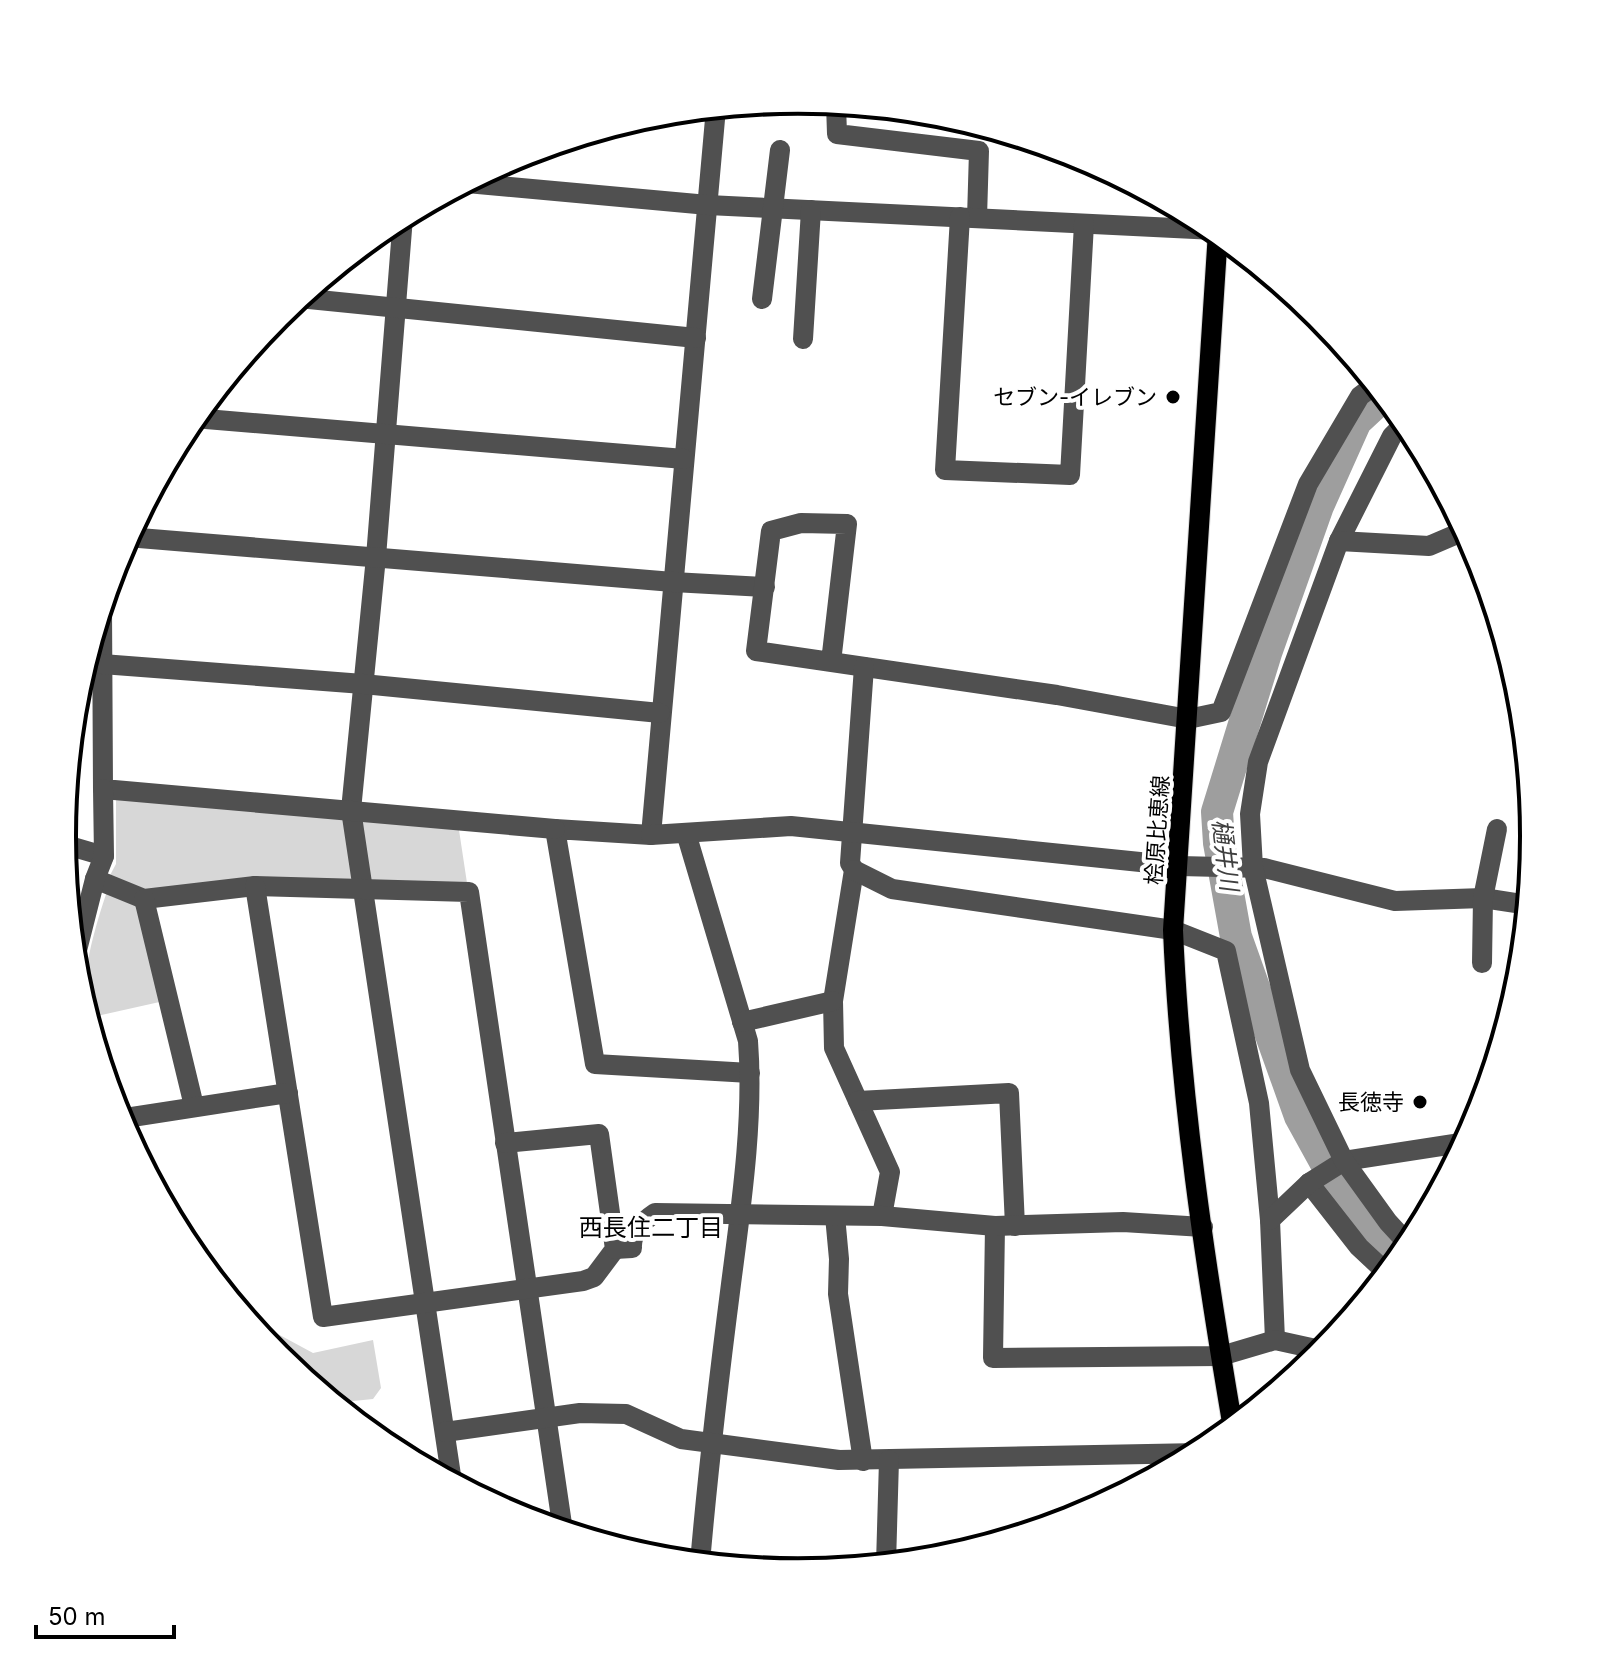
<svg xmlns="http://www.w3.org/2000/svg" width="1597" height="1673" viewBox="0 0 1597 1673" font-family="Inter,'Noto Sans JP',sans-serif">
	<style>
		.green { fill: #d7d7d7 }
		.lines { fill: none; stroke-linecap: round; stroke-linejoin: round }
		.river { stroke: #9e9e9e; stroke-width: 32 }
		.major-casing { stroke: #dbdbdb; stroke-width: 22 }
		.minor { stroke: #505050; stroke-width: 20 }
		.major { stroke: #000; stroke-width: 20 }
		.poi-dot { fill: #000; stroke: #fff; stroke-width: 3 }
		.labels { text-anchor: middle; stroke-width: 8; stroke-linejoin: round; paint-order: stroke }
		.poi-label { font-size: 22px; fill: #000; stroke: #fff; text-anchor: end }
		.street-label { font-size: 22px; fill: #000; stroke: #fff }
		.water-label { font-size: 24px; font-style: italic; fill: #3f3f3f; stroke: #fff }
		.neighbourhood-label { font-size: 24px; fill: #000; stroke: #fff }
		.rim { fill: none; stroke: #000; stroke-width: 4 }
	</style>
	<rect width="100%" height="100%" fill="#fff"/>
	<g class="green">
		<path d="M116,795l343,35 8,53 -323,12 -36,-16 8,-15z"/>
		<path d="M107,891l32,12 25,98 -76,17c-11,-35 8,-93 19,-127z"/>
		<path d="M241,1301l22,25 50,27 60,-13 8,48 -8,11 -39,4 -57,-46 -44,-54z"/>
	</g>
	<g class="lines">
		<path class="river" d="M1384,395l-28,26 -38,85 -52,147 -49,159 2,31 17,94 64,179 49,89 49,56"/>
		<g class="major-casing">
			<path id="major" d="M1218,232l-45,698c7,166 32,334 60,498"/>
		</g>
		<g class="minor">
			<path d="M836,104l1,30 142,17 -2,67"/>
			<path d="M716,108l-65,727 -96,-6 40,235 155,9"/>
			<path d="M467,183l241,22 507,25"/>
			<path d="M403,217l-27,340 -25,253 101,672"/>
			<path d="M960,217l-15,253 125,5 14,-251"/>
			<path d="M299,298l397,40"/>
			<path d="M762,299l18,-149"/>
			<path d="M803,339l8,-129"/>
			<path d="M194,418l490,41"/>
			<path d="M127,537l546,45 92,5"/>
			<path d="M1339,541l53,-105 14,-14"/>
			<path d="M102,608l1,181 452,40"/>
			<path d="M831,662l16,-138 -46,-1 -30,8 -15,120 301,44 131,24 33,-7 87,-228 52,-88 16,-12"/>
			<path d="M102,664l261,20 297,29"/>
			<path d="M864,667l-14,196 4,7 -21,131 1,47 56,124 -8,44"/>
			<path d="M686,833l62,208c6,78 -7,166 -17,243 -12,93 -23,186 -31,279"/>
			<path d="M651,835l140,-9 388,40 85,2 131,33 88,-3 45,7"/>
			<path d="M63,844l41,12"/>
			<path d="M854,870l38,19 281,41 53,21 33,152 11,117 5,120"/>
			<path d="M95,879l49,20 111,-13 214,6 94,639"/>
			<path d="M255,886l68,431 260,-36 11,-4 21,-28 -16,-115 -94,9"/>
			<path d="M144,899l50,207"/>
			<path d="M74,962l21,-83 9,-23 -1,-67"/>
			<path d="M1482,963l1,-65 14,-69"/>
			<path d="M742,1022l91,-21"/>
			<path d="M858,1101l151,-8 6,133"/>
			<path d="M119,1119l169,-26"/>
			<path d="M1309,1183l50,64 29,27"/>
			<path d="M835,1216l4,43 -1,35 25,167"/>
			<path d="M1270,1220l39,-37 35,-22 123,-19"/>
			<path d="M995,1226l-2,132 228,-2 54,-16 50,11"/>
			<path d="M1410,1246l-22,-24 -44,-61 -44,-91 -47,-203 -3,-53 8,-52 81,-221 90,5 28,-12 5,-11"/>
			<path d="M615,1249l17,-1c-1,-15 11,-27 23,-35l227,3 113,10 128,-4 80,5"/>
			<path d="M445,1432l135,-19 46,1 55,25 158,21 361,-7"/>
			<path d="M886,1564l3,-104"/>
		</g>
		<use href="#major" class="major"/>
	</g>
	<g class="poi-dot">
		<circle cx="1173" cy="397" r="8"/>
		<circle cx="1420" cy="1102" r="8"/>
	</g>
	<g class="labels">
		<g class="poi-label">
			<text x="1157" y="405">セブン-イレブン</text>
			<text x="1404" y="1110">長徳寺</text>
		</g>
		<g class="street-label">
			<text transform="translate(1157 830) rotate(-86)" y="8">桧原比恵線</text>
		</g>
		<g class="water-label">
			<text transform="translate(1225 855) rotate(83)" y="8">樋井川</text>
		</g>
		<g class="neighbourhood-label">
			<text x="651" y="1236">西長住二丁目</text>
		</g>
	</g>
	<path d="M0 0H1597V1673H0ZM76 836a722 722 0 1 1 1444 0a722 722 0 1 1-1444 0Z" fill="#fff" fill-rule="evenodd"/>
	<path class="rim" d="M76 836a722 722 0 1 1 1444 0a722 722 0 1 1-1444 0Z"/>
	<path d="M36 1625v12h138v-12" fill="none" stroke="#000000" stroke-width="4"/>
	<text x="48" y="1625" font-size="24" fill="#000000" stroke="#ffffff" stroke-width="6" paint-order="stroke">50 m</text>
</svg>
